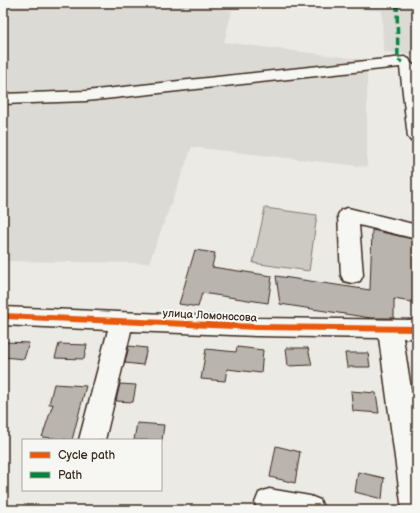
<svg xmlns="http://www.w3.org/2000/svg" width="420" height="513" viewBox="0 0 420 513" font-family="'Balsamiq Sans',sans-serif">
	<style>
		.built { fill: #dcdad4 }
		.green { fill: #cdcac4; stroke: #847a71 }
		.building { fill: #bab4ae; stroke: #3b2a1e }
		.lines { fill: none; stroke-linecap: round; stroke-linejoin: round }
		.minor-casing { stroke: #3b2a1e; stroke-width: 3 }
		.minor { fill: #f6f6f2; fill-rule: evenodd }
		.quiet { stroke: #00873e; stroke-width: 3.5; stroke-dasharray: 8 3.5; stroke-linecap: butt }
		.cycleway-casing { stroke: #f6f6f2; stroke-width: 2 }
		.cycleway { fill: #e8590c; fill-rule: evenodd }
		.labels { text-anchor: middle; stroke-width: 4; stroke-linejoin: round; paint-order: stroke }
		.street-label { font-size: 11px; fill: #3b2a1e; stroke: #f6f6f2 }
	</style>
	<rect width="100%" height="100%" fill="#ebeae5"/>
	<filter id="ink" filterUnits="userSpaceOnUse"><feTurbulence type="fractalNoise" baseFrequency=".025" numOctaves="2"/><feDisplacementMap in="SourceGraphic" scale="8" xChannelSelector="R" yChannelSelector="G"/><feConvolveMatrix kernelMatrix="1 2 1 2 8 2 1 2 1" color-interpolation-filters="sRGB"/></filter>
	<g filter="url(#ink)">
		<g class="built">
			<path d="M3,3h192l37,8 -8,31 143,18v107l-175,-20 -43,116 -146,-2z"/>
			<path d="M294,3h123v52l-34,-3 -1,-41z"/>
		</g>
		<path class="green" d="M265,208l52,7 -8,56 -56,-8z"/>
		<g class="building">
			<path d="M372,230l45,10v63l-23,-4v19h-23l-91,-14 -4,-28 94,14z"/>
			<path d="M195,250l20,3 -3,14 60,9 -4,27 -66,-10 -4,14 -19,-3z"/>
			<path d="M5,342l24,1 -5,16 -21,-2z"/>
			<path d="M59,344l28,1 -3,14 -29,-1z"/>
			<path d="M129,346l18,2 -4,17 -18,-2z"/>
			<path d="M237,347l26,3 -2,23 -34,-4 -2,12 -24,-2 5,-30 30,3z"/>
			<path d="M286,348h22l4,17 -24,1z"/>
			<path d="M345,353h23l2,14h-23z"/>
			<path d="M54,384l32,2 -14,54 -30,-3 11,-33h-4z"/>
			<path d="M120,384l16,1 -3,17 -17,-1z"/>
			<path d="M351,391l25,2 3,20 -26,-2z"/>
			<path d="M137,423l27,2 -2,15h-28z"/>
			<path d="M276,446l24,6 -5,31 -25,-6z"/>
			<path d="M358,472l26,6 -2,21 -27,-7z"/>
		</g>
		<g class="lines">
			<g class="minor-casing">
				<g id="minor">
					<path d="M404,57l5,2 2,4 5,4 1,75 -6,-1 -3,-4 -8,-70 -314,34 -83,3v-10l83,-3z"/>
					<path d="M348,208l69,17v14l-58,-14 4,50 -3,6 -8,2 -8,-2 -3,-6 -3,-60 3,-5z"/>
					<path d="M3,307l254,11 160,2v18h-14l14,89v83h-15l-23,-172 -122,-2 -126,-5 -26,109h-26l29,-110 -105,-5z"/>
					<path d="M269,489l41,7 10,4 4,10h-66l-3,-7 4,-10z"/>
				</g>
			</g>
			<use href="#minor" class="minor"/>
			<path class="quiet" d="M397,3l1,57 4,2"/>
			<g class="cycleway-casing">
				<path id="cycleway" d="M3,313l254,11 160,2v6l-160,-2 -254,-11z"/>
			</g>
			<use href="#cycleway" class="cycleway"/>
		</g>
	</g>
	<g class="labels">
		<g class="street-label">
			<text transform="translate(210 315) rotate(3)" y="4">улица Ломоносова</text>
		</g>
	</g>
	<rect width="420" height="513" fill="none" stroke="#f6f6f2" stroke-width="16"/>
	<rect x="8" y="8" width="404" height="497" fill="none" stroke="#3b2a1e" stroke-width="1.5" filter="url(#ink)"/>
	<rect x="22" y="439" width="140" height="52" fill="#f6f6f2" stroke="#aba49d"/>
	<rect x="30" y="452" width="20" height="6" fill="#e8590c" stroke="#aba49d"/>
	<text x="58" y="459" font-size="12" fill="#3b2a1e">Cycle path</text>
	<rect x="30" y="472" width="20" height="6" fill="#00873e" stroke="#aba49d"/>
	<text x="58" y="479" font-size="12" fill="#3b2a1e">Path</text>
</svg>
